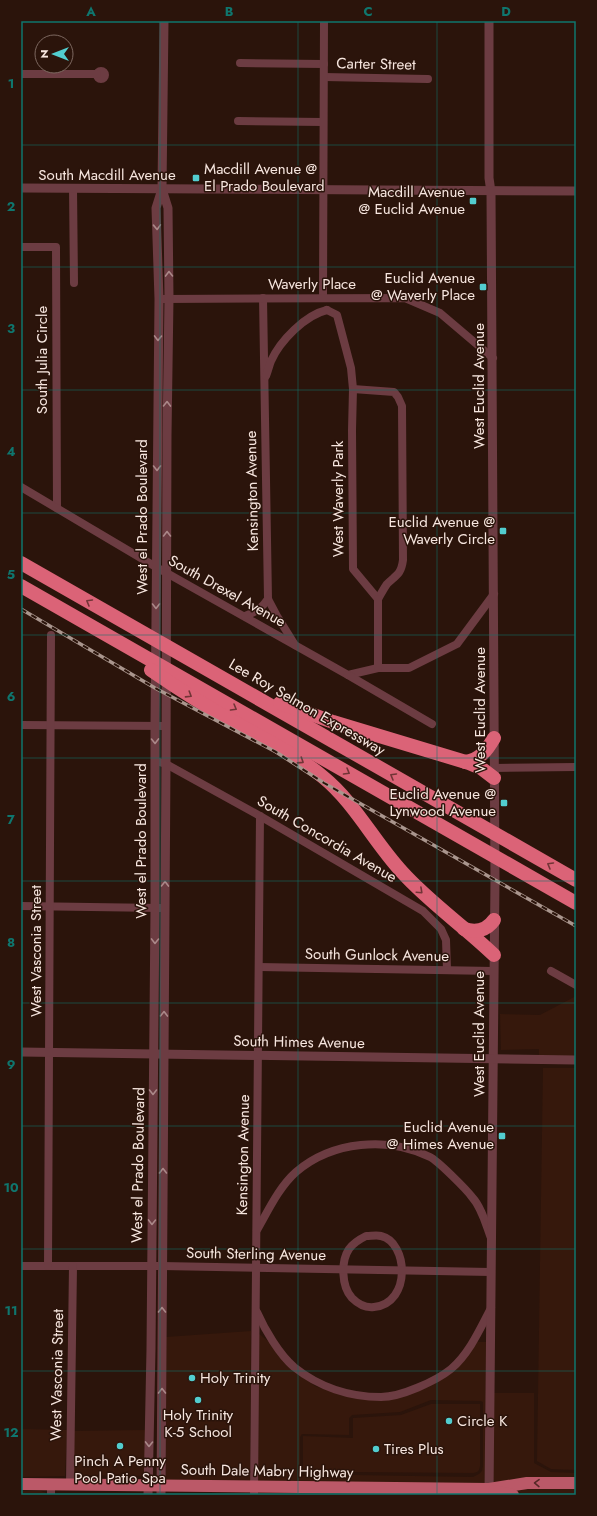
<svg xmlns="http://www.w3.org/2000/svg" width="597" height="1516" viewBox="0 0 597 1516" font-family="Jost,sans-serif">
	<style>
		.built { fill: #36180c; fill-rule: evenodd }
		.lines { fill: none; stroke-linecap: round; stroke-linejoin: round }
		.minor { stroke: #6c3c42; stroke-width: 8 }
		.tertiary { stroke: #6c3c42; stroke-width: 9 }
		.primary { stroke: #bb5968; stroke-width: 12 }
		.motorway { stroke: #db6377; stroke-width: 14 }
		.rail-casing { stroke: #a9958d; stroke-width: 3.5 }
		.rail { stroke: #2b140b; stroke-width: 2; stroke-dasharray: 6; stroke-linecap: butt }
		.oneway { stroke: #ab8889 }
		.oneway2 { stroke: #713436 }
		.oneway3 { stroke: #562927 }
		.grid { fill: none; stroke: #0f766e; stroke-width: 1; stroke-opacity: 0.55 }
		.poi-dot { fill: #52cdcf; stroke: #2b140b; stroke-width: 1.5 }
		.labels { text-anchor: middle; stroke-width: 3; stroke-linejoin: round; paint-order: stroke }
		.street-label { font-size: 15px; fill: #f7e6df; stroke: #2b140b }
		.poi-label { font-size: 15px; fill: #f7e6df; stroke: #2b140b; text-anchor: end }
		.neatline { fill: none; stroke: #0f766e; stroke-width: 1.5 }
		.grid-label { font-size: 13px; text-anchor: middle; font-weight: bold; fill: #0f766e }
	</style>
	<rect width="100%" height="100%" fill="#2b140b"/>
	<g class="built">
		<path d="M576,996v61l-37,-1v-7l-38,1 -1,-36 40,1z"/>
		<path d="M543,1068h33v402l-25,-1 -14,-8z"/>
		<path d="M251,1331l-1,153 -84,-1v-146z"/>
		<path d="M259,1334l9,7 23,28 24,17 25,9 21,4 68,-12 27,-17 21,-28h9l-1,144 -227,-2zM431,1400l50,1 2,1v64l-1,5 -3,3 -6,3 -120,-2 -50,1 -3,-2v-37l2,-3 47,1v-17l3,-3 48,-3z"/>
		<path d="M494,1393h40v70l17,9 25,1v7l-83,5z"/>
		<path d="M431,1404h49v62l-1,4 -2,2 -4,1 -120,-1 -50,1v-37l50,2v-20l48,-3z"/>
		<path d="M21,1429l46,1 -2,46 -44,1z"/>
		<path d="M145,1430v46l-71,-1v-44z"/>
		<path d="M528,1486l48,1v8l-51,-1 -17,-4z"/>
		<path d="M21,1491h20l5,2v2h-25z"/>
		<path d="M258,1491l227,2v2h-227z"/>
	</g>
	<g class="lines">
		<g class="minor">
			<path d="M240,63l84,1"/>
			<circle cx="101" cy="75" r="4"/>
			<path d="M21,74h76"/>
			<path d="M324,77l104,2"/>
			<path d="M238,121l85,1"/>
			<path d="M73,188l1,95"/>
			<path d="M21,247h35l1,261"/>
			<path d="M263,298l5,301 9,17 18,29"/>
			<path d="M323,298l1,-277"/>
			<path d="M163,299l242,-1 35,15 53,45"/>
			<path d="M327,310l10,5 14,53 2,21 -1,41 1,139 25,30"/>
			<path d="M266,376c2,-5 3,-10 5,-15 9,-20 34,-46 56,-51"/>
			<path d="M353,389l41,3 4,5 4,9 1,154c-2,15 -7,15 -16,24 -3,4 -6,10 -9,15"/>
			<path d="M21,487l135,80 192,108 30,-7h31l48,-24 37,-50"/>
			<path d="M245,616c11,-4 17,-8 23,-17"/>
			<path d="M378,668v-69"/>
			<path d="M348,675l84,49"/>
			<path d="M21,725l145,1"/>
			<path d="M156,761l10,3 94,52 163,95 18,18 5,11 1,30"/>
			<path d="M494,768l82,-1"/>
			<path d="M21,906l139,2"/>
			<path d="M259,967l235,4"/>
			<path d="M551,971l25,14"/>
			<path d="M257,1230c11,-19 22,-43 39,-58 36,-31 92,-36 134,-15 8,4 36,32 42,40 10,11 14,28 19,41"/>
			<path d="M366,1236c5,0 11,-1 15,0 27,6 31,67 -7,71 -8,1 -16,-3 -22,-9 -11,-12 -11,-37 -3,-49 5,-7 11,-10 17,-13z"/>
			<path d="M21,1266h141l329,6"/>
			<path d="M48,1266l3,-631"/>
			<path d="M257,1312c8,18 22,42 37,55 25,20 56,30 87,30 20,0 55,-16 70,-28 18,-15 29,-40 40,-61"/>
			<path d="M70,1484l3,-218"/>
			<path d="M51,1495v-11"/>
			<path d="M254,1495l6,-679"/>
		</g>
		<g class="tertiary">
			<path d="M489,21v157l2,14 4,687 -6,616"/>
			<path d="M21,188l555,3"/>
			<path d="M21,1052l555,8"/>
			<path d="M148,1495l3,-146 4,-441v-182l4,-427 -3,-91 6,-19"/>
			<path d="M161,1495l5,-731 1,-329 2,-137 -1,-90 -6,-19 2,-168"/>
		</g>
		<g class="primary">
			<path d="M21,1484l468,5 38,-6h49"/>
			<path d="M494,1491l19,4"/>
		</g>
		<g class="motorway">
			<path d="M21,563l555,317"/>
			<path d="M21,586l555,317"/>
			<path d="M151,670c29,20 59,39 90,56 28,16 57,30 82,51 32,26 51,65 79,95 28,31 62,54 92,83"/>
			<path d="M280,703l53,19 136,41 12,5 13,10"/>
			<path d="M465,762c15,-2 22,-12 29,-24"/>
			<path d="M464,929c12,4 23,1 30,-9"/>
		</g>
		<g class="rail-casing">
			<path id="rail" d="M21,609l134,79 121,64 48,31 252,143"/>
		</g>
		<use href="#rail" class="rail"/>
	</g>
	<defs><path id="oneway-chevron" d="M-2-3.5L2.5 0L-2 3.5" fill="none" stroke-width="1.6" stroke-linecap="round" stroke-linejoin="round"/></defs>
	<g class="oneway">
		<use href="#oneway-chevron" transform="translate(157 227) rotate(88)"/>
		<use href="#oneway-chevron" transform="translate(169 274) rotate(-91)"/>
		<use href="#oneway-chevron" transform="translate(158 338) rotate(91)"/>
		<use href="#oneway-chevron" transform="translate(167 404) rotate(-89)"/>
		<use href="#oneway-chevron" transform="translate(157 468) rotate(90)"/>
		<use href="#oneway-chevron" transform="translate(167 534) rotate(-90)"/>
		<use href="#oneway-chevron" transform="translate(156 606) rotate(90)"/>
		<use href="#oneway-chevron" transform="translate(155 741) rotate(89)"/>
		<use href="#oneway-chevron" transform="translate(165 884) rotate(-89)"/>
		<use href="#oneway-chevron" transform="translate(155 941) rotate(91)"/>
		<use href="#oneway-chevron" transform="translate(164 1014) rotate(-89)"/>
		<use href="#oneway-chevron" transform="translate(153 1092) rotate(90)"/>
		<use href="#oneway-chevron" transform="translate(163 1171) rotate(-90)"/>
		<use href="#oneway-chevron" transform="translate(152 1222) rotate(91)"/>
		<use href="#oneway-chevron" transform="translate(162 1310) rotate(-90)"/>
		<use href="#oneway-chevron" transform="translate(162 1391) rotate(-90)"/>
		<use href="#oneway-chevron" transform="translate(149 1444) rotate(91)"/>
	</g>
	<g class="oneway2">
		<use href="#oneway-chevron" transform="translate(89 602) rotate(-150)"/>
		<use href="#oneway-chevron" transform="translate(189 695) rotate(32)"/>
		<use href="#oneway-chevron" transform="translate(234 708) rotate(30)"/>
		<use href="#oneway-chevron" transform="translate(301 761) rotate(33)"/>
		<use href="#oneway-chevron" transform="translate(347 772) rotate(30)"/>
		<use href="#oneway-chevron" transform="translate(393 776) rotate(-150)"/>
		<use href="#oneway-chevron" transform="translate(550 865) rotate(-150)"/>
		<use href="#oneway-chevron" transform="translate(420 891) rotate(43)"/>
	</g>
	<use class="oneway3" href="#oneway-chevron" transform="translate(537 1483) rotate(-179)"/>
	<path class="grid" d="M160,21v1474M298,21v1474M437,21v1474M21,145h555M21,267h555M21,390h555M21,513h555M21,635h555M21,758h555M21,881h555M21,1003h555M21,1126h555M21,1249h555M21,1371h555"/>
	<g class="poi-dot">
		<rect x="192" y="174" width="8" height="8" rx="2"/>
		<rect x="469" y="197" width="8" height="8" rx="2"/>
		<rect x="479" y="283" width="8" height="8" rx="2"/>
		<rect x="499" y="527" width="8" height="8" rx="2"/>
		<rect x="500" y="799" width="8" height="8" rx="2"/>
		<rect x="498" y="1132" width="8" height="8" rx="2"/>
		<circle cx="192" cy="1378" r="4"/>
		<circle cx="198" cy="1400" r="4"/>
		<circle cx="449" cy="1421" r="4"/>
		<circle cx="120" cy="1446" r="4"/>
		<circle cx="376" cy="1449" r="4"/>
	</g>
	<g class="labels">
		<g class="street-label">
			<text transform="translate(376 64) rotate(1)" y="5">Carter Street</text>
			<text x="107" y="180">South Macdill Avenue</text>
			<text x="312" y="289">Waverly Place</text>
			<text transform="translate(42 360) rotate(-90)" y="5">South Julia Circle</text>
			<text transform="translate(479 386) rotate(-90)" y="5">West Euclid Avenue</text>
			<text transform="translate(252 491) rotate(-91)" y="5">Kensington Avenue</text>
			<text transform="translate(338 499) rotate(-90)" y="5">West Waverly Park</text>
			<text transform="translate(142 517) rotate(-90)" y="5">West el Prado Boulevard</text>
			<text transform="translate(227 591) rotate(29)" y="5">South Drexel Avenue</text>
			<text transform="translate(307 707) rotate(30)" y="5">Lee Roy Selmon Expressway</text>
			<text transform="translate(480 710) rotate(-90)" y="5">West Euclid Avenue</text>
			<text transform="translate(327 839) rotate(30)" y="5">South Concordia Avenue</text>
			<text transform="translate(141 841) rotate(-90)" y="5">West el Prado Boulevard</text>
			<text transform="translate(36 951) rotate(-90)" y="5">West Vasconia Street</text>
			<text transform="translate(377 955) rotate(1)" y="5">South Gunlock Avenue</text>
			<text transform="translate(479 1034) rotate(-90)" y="5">West Euclid Avenue</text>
			<text transform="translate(299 1042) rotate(1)" y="5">South Himes Avenue</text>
			<text transform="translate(243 1155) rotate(-89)" y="5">Kensington Avenue</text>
			<text transform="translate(138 1165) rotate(-89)" y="5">West el Prado Boulevard</text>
			<text transform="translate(256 1254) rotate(1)" y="5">South Sterling Avenue</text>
			<text transform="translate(57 1375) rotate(-89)" y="5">West Vasconia Street</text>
			<text transform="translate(267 1471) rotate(1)" y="5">South Dale Mabry Highway</text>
		</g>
		<g class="poi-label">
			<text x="204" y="174" text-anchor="start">Macdill Avenue @<tspan x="204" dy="17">El Prado Boulevard</tspan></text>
			<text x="465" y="197">Macdill Avenue<tspan x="465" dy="17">@ Euclid Avenue</tspan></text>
			<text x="475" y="283">Euclid Avenue<tspan x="475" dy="17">@ Waverly Place</tspan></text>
			<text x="495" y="527">Euclid Avenue @<tspan x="495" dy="17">Waverly Circle</tspan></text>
			<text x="496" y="799">Euclid Avenue @<tspan x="496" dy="17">Lynwood Avenue</tspan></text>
			<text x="494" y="1132">Euclid Avenue<tspan x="494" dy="17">@ Himes Avenue</tspan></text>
			<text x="200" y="1383" text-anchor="start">Holy Trinity</text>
			<text x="198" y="1420" text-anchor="middle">Holy Trinity<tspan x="198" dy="17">K-5 School</tspan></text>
			<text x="457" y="1426" text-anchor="start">Circle K</text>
			<text x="384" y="1454" text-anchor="start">Tires Plus</text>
			<text x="120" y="1466" text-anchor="middle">Pinch A Penny<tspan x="120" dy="17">Pool Patio Spa</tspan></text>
		</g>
	</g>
	<rect width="597" height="1516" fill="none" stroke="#2b140b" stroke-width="44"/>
	<g transform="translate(54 54) rotate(270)"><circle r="19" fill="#2b140b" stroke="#7d6860"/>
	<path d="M0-3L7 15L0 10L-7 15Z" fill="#52cdcf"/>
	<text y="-6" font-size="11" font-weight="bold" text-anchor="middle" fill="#f7e6df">N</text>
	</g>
	<rect x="22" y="22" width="553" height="1472" class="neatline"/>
	<g class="grid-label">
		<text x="91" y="16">A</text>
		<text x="229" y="16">B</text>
		<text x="368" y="16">C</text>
		<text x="506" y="16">D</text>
		<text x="11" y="88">1</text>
		<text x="11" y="211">2</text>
		<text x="11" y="333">3</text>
		<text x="11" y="456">4</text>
		<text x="11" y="579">5</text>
		<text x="11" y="701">6</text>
		<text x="11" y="824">7</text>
		<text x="11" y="947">8</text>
		<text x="11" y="1069">9</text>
		<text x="11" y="1192">10</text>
		<text x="11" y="1315">11</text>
		<text x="11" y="1437">12</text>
	</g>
</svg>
